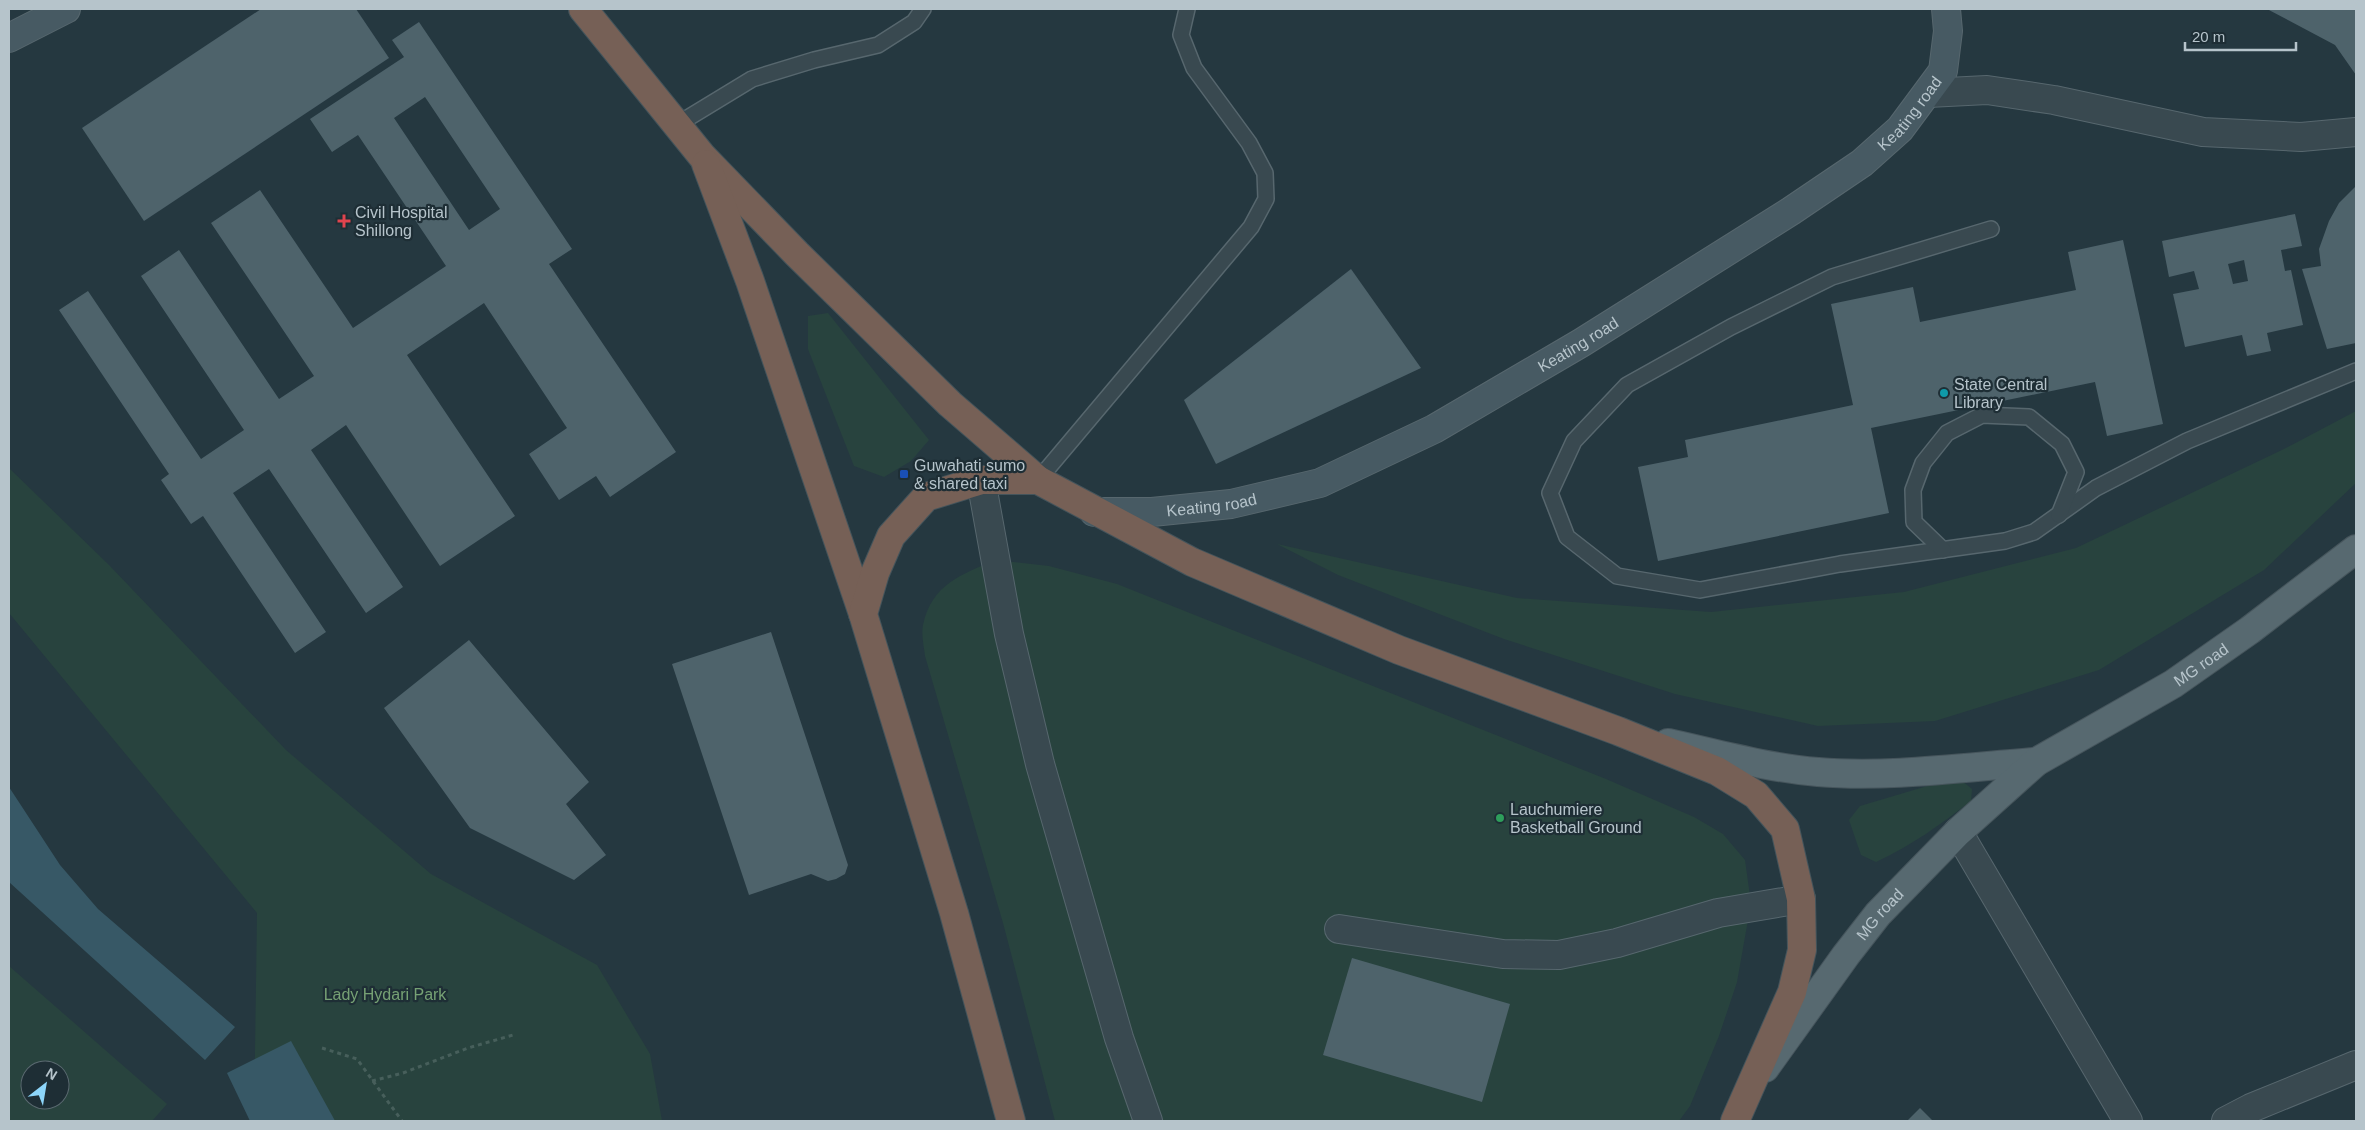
<svg xmlns="http://www.w3.org/2000/svg" width="2365" height="1130" viewBox="0 0 2365 1130" font-family="Arial,sans-serif">
	<style>
		.green { fill: #28433e; fill-rule: evenodd }
		.water { fill: #375866 }
		.building { fill: #4e636b; fill-rule: evenodd }
		.lines { fill: none; stroke-linecap: round; stroke-linejoin: round }
		.lane-casing { stroke: #57676e; stroke-width: 18 }
		.street-casing { stroke: #57676e; stroke-width: 30 }
		.secondary-casing { stroke: #57676e; stroke-width: 30 }
		.primary-casing { stroke: #46555c; stroke-width: 30 }
		.highway-casing { stroke: #44545b; stroke-width: 30 }
		.path { stroke: #475f5b; stroke-width: 3; stroke-dasharray: 4 4; stroke-linecap: butt }
		.lane { stroke: #394950; stroke-width: 15 }
		.street { stroke: #394950; stroke-width: 28 }
		.secondary { stroke: #475a63; stroke-width: 28 }
		.primary { stroke: #576970; stroke-width: 28 }
		.highway { stroke: #766056; stroke-width: 28 }
		.health-dot { fill: #e0444e; stroke: #1e2e35; stroke-width: 2 }
		.culture-dot { fill: #0f9aa8; stroke: #1e2e35; stroke-width: 2 }
		.transit-dot { fill: #1a4fb4; stroke: #1e2e35; stroke-width: 2 }
		.leisure-dot { fill: #2e9e5b; stroke: #1e2e35; stroke-width: 2 }
		.labels { text-anchor: middle; stroke-width: 4.5; stroke-linejoin: round; paint-order: stroke }
		.street-label { font-size: 16px; fill: #b6c4cb; stroke: #1e2e35 }
		.poi-label { font-size: 16px; fill: #b6c4cb; stroke: #1e2e35; text-anchor: start }
		.park-label { font-size: 16px; fill: #76a174; stroke: #1e2e35 }
	</style>
	<rect width="100%" height="100%" fill="#253840"/>
	<g class="green">
		<path d="M828,313l101,127 -18,21 -27,16 -30,-11 -46,-117v-33z"/>
		<path d="M2356,411v72l-92,87 -165,100 -164,51 -117,5 -143,-32 -171,-55 -166,-64 -61,-31 240,54 194,14 193,-20 172,-44 208,-99z"/>
		<path d="M9,468l100,97 177,185 145,124 166,91 53,89 12,67h-408l3,-208 -248,-300z"/>
		<path d="M995,560l54,6 68,18 489,195 88,38 29,17 22,26 6,43 -14,79 -18,54 -29,70 -11,15h-624l-52,-198 -78,-267c-1,-9 -4,-22 -2,-31 9,-41 38,-50 72,-65z"/>
		<path d="M1962,781l10,8 -1,12c-31,24 -59,44 -95,61l-15,-7 -12,-35 11,-14 74,-22z"/>
		<path d="M9,966l158,138 -15,17h-143zM30,1070h30v30h-30z"/>
	</g>
	<g class="water">
		<path d="M9,787l51,78 38,44 137,118 -30,33 -196,-178z"/>
		<path d="M291,1041l43,78 1,2h-85l-23,-48z"/>
	</g>
	<g class="building">
		<path d="M261,9h95l33,49 -245,163 -62,-93z"/>
		<path d="M2267,9h89v66l-21,-30z"/>
		<path d="M419,22l153,227 -23,15 127,188 -66,45 -14,-21 -37,24 -30,-46 38,-26 -83,-125 -77,52 108,161 -75,50 -94,-141 -35,25 92,137 -37,26 -97,-144 -36,24 93,139 -31,21 -92,-137 -12,8 -30,-44 8,-6 -110,-164 29,-19 113,168 43,-29 -103,-154 38,-26 100,149 35,-23 -103,-153 49,-33 93,138 93,-62 -88,-131 -26,17 -22,-33 94,-62 -12,-17zM425,97l75,112 -31,21 -75,-112z"/>
		<path d="M2356,186v157l-29,6 -25,-80 19,-3 -2,-17 10,-28 10,-18z"/>
		<path d="M2295,214l7,32 -21,4 4,21 6,-1 12,55 -36,8 4,18 -24,5 -5,-21 -57,12 -12,-53 26,-5 -5,-18 -25,6 -7,-36zM2244,260l4,21 -15,3 -5,-20z"/>
		<path d="M2123,240l40,184 -56,12 -12,-54 -224,46 18,85 -231,48 -20,-94 50,-10 -3,-17 168,-35 -22,-101 82,-17 7,35 156,-32 -8,-38z"/>
		<path d="M1351,269l70,99 -205,96 -32,-64z"/>
		<path d="M771,632l77,233 -3,9 -9,5 -8,2 -17,-7 -62,21 -77,-231z"/>
		<path d="M469,640l120,142 -23,22 40,51 -32,25 -104,-52 -86,-120z"/>
		<path d="M1352,958l158,46 -28,98 -159,-47z"/>
		<path d="M1920,1108l13,13h-26z"/>
	</g>
	<g class="lines">
		<g class="lane-casing">
			<g id="lane">
				<path d="M678,124l74,-45 62,-19 64,-15 36,-23 9,-13"/>
				<path d="M1991,229l-159,48 -101,50 -104,58 -53,56 -24,52 17,44 50,39 83,14 140,-26 165,-23 29,-9 62,-44 91,-47 169,-70"/>
				<path d="M1038,480l213,-253 15,-28 -1,-26 -16,-30 -55,-75 -13,-33 6,-26"/>
				<path d="M1943,550l-29,-28 -1,-32 10,-27 24,-30 35,-18 47,2 33,27 14,28 -17,43"/>
			</g>
		</g>
		<g class="street-casing">
			<g id="street">
				<path d="M1928,93l59,-3 67,10 149,32 98,5 55,-5"/>
				<path d="M981,480l28,154 31,130 79,274 29,83"/>
				<path d="M1958,832l170,289"/>
				<path d="M1339,929l164,25 56,1 58,-12 101,-30 83,-14"/>
				<path d="M2226,1121l25,-13 105,-43"/>
			</g>
		</g>
		<g class="secondary-casing">
			<g id="secondary">
				<path d="M9,38l57,-29"/>
				<path id="s1" d="M1094,512h58l79,-8 89,-21 114,-54 147,-86 210,-132 71,-48 38,-34 43,-58 5,-40 -2,-22"/>
			</g>
		</g>
		<g class="primary-casing">
			<g id="primary">
				<path d="M1668,743c50,11 100,25 150,29 69,6 149,-5 218,-10"/>
				<path id="s2" d="M1765,1068l81,-113 32,-41 80,-82 78,-70 137,-78 77,-54 106,-81"/>
			</g>
		</g>
		<g class="highway-casing">
			<g id="highway">
				<path d="M583,9l119,147 95,98 153,150 88,76"/>
				<path d="M706,164l44,117 113,333"/>
				<path d="M1011,1121l-57,-208 -91,-299 12,-41 16,-37 35,-39 55,-17h57l154,82 207,88 219,81 99,40 39,24 29,34 16,70 1,51 -10,42 -57,129"/>
			</g>
		</g>
		<g class="path">
			<path d="M322,1048l35,11 45,62"/>
			<path d="M372,1081l31,-8 65,-25 45,-13"/>
		</g>
		<use href="#lane" class="lane"/>
		<use href="#street" class="street"/>
		<use href="#secondary" class="secondary"/>
		<use href="#primary" class="primary"/>
		<use href="#highway" class="highway"/>
	</g>
	<path class="health-dot" d="M341.5 213.5h5v5h5v5h-5v5h-5v-5h-5v-5h5z"/>
	<circle class="culture-dot" cx="1944" cy="393" r="5"/>
	<rect class="transit-dot" x="899" y="469" width="10" height="10" rx="2.5"/>
	<circle class="leisure-dot" cx="1500" cy="818" r="5"/>
	<g class="labels">
		<g class="street-label">
			<text dy="6" stroke="none"><textPath href="#s1" startOffset="928">Keating road</textPath></text>
			<text dy="6" stroke="none"><textPath href="#s1" startOffset="522">Keating road</textPath></text>
			<text dy="6" stroke="none"><textPath href="#s1" startOffset="118">Keating road</textPath></text>
			<text dy="6" stroke="none"><textPath href="#s2" startOffset="602">MG road</textPath></text>
			<text dy="6" stroke="none"><textPath href="#s2" startOffset="192">MG road</textPath></text>
		</g>
		<g class="poi-label">
			<text x="355" y="218">Civil Hospital<tspan x="355" dy="18">Shillong</tspan></text>
			<text x="1954" y="390">State Central<tspan x="1954" dy="18">Library</tspan></text>
			<text x="914" y="471">Guwahati sumo<tspan x="914" dy="18">&amp; shared taxi</tspan></text>
			<text x="1510" y="815">Lauchumiere<tspan x="1510" dy="18">Basketball Ground</tspan></text>
		</g>
		<g class="park-label">
			<text x="385" y="1000">Lady Hydari Park</text>
		</g>
	</g>
	<rect width="2365" height="1130" fill="none" stroke="#b6c4cb" stroke-width="20"/>
	<g transform="translate(45 1085) rotate(31)"><circle r="24" fill="#1e2e35" stroke="#5b6a71"/>
	<path d="M0-4L9 19L0 12L-9 19Z" fill="#8dd5f9"/>
	<text y="-8" font-size="14" font-weight="bold" text-anchor="middle" fill="#b6c4cb">N</text>
	</g>
	<path d="M2185 42v8h111v-8" fill="none" stroke="#b6c4cb" stroke-width="2.5"/>
	<text x="2192" y="42" font-size="15" fill="#b6c4cb" stroke="#1e2e35" stroke-width="4" paint-order="stroke">20 m</text>
</svg>
